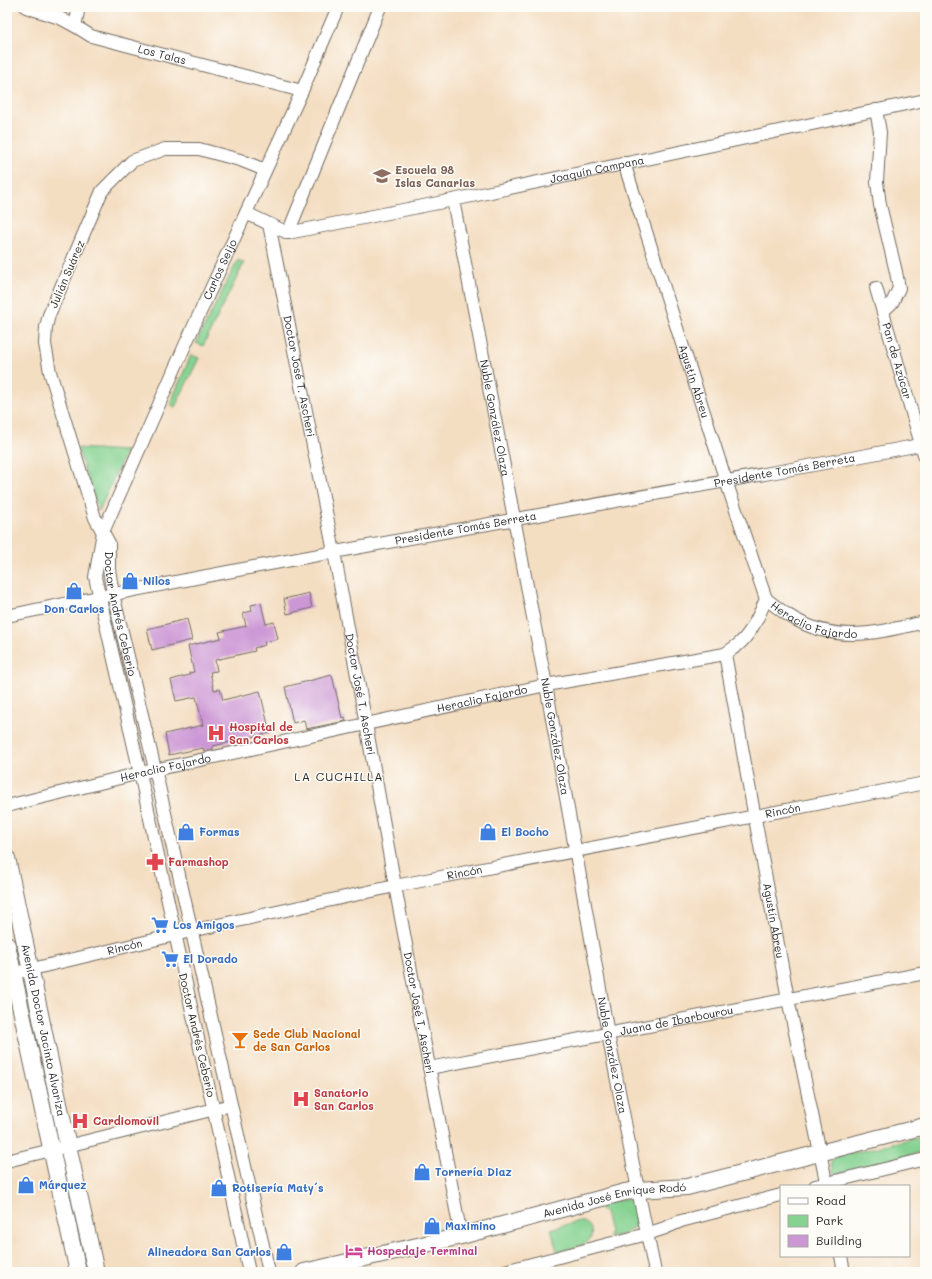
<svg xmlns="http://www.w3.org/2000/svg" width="932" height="1279" viewBox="0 0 932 1279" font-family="Mali,sans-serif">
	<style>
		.green { fill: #85d291; stroke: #587e5e }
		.building { fill: #cc97d5 }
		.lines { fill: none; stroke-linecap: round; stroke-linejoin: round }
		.street-casing { stroke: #716a60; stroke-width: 14 }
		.secondary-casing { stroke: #716a60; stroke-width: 18 }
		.street { stroke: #fff; stroke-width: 12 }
		.secondary { stroke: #fff; stroke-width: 16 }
		.labels { text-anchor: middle; stroke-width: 3; stroke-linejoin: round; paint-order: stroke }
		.street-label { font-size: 11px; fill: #2b2b2b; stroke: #fdfcf7 }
		.education-label { font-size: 11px; font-weight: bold; fill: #785e54; stroke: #fdfcf7; text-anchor: start }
		.shop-label { font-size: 11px; font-weight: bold; fill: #366cbe; stroke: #fdfcf7; text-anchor: start }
		.health-label { font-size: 11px; font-weight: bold; fill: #be3a42; stroke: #fdfcf7; text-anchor: start }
		.food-label { font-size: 11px; font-weight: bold; fill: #c56008; stroke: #fdfcf7; text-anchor: start }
		.hotel-label { font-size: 11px; font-weight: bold; fill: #b23c85; stroke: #fdfcf7; text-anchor: start }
		.neighbourhood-label { font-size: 12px; letter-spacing: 1px; fill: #2b2b2b; stroke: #fdfcf7 }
	</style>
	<rect width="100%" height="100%" fill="#fdfcf7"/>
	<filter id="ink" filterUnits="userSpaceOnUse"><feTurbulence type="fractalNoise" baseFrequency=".025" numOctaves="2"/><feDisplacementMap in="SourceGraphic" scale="8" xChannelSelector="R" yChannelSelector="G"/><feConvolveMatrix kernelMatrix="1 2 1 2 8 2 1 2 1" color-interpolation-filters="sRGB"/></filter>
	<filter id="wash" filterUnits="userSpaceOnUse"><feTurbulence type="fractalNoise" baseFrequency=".012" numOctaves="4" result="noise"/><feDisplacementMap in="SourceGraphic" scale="16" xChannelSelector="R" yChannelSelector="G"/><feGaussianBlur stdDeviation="0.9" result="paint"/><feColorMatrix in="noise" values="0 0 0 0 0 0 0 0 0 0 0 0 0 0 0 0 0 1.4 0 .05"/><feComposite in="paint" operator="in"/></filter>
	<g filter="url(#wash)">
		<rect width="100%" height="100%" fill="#f4dec2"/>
		<g class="green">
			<path d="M238,260l6,3 -41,83 -7,-3z"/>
			<path d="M191,355l8,3 -24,49 -5,-3z"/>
			<path d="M77,448l49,3 -27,60z"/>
			<path d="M7,893l13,63 -2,1 -2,-2 -9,-39z"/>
			<path d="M25,989h2l31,145 -3,1 -31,-145z"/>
			<path d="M925,1135v16l-88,23 -4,-1 -2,-10 2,-5z"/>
			<path d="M61,1160h3l25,112h-5z"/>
			<path d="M632,1198l6,25c-8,10 -18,13 -29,15l1,-6 -5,-19 -10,-8z"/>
			<path d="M579,1221c5,1 11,3 12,9 5,17 -24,19 -34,21l-6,-22z"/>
		</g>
		<g id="blocks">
			<g class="building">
				<path d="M309,593l3,15 -25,6 -3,-15z"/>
				<path d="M261,603l5,21 8,-2 4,17 -14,3 1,3 -11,3 1,3 -40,9 2,11 -7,1 4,18 6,-1 3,11 37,-9 10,42 -57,13v3l-9,2 -1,-3 -34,7 -4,-21 38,-9 -7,-28 -20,4 -5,-21 18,-5v-2l5,-1 -6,-26 33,-8 -2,-6 27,-6 -3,-13 9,-2 -1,-6z"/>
				<path d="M187,619l5,21 -40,10 -5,-21z"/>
				<path d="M332,675l10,43 3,-1 1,4 -40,8 -2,-9 -11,3 -8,-36z"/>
			</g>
		</g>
	</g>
	<g filter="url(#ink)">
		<use href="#blocks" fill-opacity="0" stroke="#716a60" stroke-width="1"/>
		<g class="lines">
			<g class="street-casing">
				<g id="street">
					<path id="s1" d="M26,7l34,11 15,8 16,10 211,55"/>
					<path d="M75,26l4,-19"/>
					<path d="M876,110l4,22 -3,50 3,23 16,67 3,16 -7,15 -9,8"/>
					<path id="s2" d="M624,163l102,318 40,118"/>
					<path id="s3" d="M265,170l-25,-10 -41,-11h-34l-33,12 -30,30 -53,124 -3,12 -1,17 5,28 45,146 14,25v26l4,25 42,175 114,503"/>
					<path id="s4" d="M453,200l93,485 62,349 30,156 17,82"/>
					<path id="s5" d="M246,213l42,20 165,-33 472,-100"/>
					<path id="s6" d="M269,224l65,328 32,172 29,162 66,350"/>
					<path d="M288,233l92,-226"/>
					<path id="s7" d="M876,288l49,170"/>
					<path id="s8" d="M766,599c7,5 14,11 22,16 46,30 88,18 137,7"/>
					<path id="s9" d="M7,616c305,-64 612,-113 918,-172"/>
					<path id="s10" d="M725,654l63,345 39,187"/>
					<path id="s11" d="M7,806l133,-33 406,-88 179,-31c5,-4 11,-7 15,-11 12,-11 20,-30 26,-44"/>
					<path id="s12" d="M7,975l184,-44 204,-45 530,-103"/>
					<path id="s13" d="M429,1068l496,-95"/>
					<path d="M7,1161l224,-56"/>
					<path d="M815,1186l110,-27"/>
					<path d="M841,1256l3,16"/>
					<path id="s14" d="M249,1272l-109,-499 -45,-196 8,-45 83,-189 116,-252 36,-84"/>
					<path d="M501,1272l146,-38 18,-6 16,-7 100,-26"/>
				</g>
			</g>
			<g class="secondary-casing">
				<g id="secondary">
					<path id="s15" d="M7,858l61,288 28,126"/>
					<path d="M7,945l71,327"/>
					<path id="s16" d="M304,1272l157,-36 164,-44 13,-2 49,-3 238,-61"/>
				</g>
			</g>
			<use href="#street" class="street"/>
			<use href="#secondary" class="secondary"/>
		</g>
	</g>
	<defs>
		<g id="school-bare" transform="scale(1.38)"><path d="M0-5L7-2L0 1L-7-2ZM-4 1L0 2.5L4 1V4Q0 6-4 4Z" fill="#8d6e63" stroke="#fdfcf7" stroke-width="2.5" paint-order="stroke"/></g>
		<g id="shop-bare" transform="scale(1.38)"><path d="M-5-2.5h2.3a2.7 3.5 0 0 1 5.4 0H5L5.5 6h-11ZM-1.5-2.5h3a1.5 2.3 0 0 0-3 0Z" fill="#3f7fe0" stroke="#fdfcf7" stroke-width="2.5" paint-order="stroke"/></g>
		<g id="hospital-bare" transform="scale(1.38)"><path d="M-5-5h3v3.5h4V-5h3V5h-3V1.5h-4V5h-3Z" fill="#e0444e" stroke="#fdfcf7" stroke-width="2.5" paint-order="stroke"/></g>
		<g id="pharmacy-bare" transform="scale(1.38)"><path d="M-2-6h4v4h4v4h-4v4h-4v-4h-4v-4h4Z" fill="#e0444e" stroke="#fdfcf7" stroke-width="2.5" paint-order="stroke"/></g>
		<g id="supermarket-bare" transform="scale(1.38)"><path d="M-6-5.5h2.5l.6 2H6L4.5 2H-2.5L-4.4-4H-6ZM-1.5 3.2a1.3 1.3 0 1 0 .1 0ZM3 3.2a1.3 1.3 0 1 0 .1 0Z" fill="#3f7fe0" stroke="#fdfcf7" stroke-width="2.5" paint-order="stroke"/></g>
		<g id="bar-bare" transform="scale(1.38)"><path d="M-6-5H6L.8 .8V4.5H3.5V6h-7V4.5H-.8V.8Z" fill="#e8710a" stroke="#fdfcf7" stroke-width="2.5" paint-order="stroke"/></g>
		<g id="hotel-bare" transform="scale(1.38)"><path d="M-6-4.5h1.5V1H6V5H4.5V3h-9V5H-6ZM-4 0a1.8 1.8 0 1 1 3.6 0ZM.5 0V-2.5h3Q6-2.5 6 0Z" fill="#d1479c" stroke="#fdfcf7" stroke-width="2.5" paint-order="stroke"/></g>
	</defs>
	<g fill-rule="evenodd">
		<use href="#school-bare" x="382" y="176"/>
		<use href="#shop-bare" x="130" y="581"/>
		<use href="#shop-bare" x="74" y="591"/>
		<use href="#hospital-bare" x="216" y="733"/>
		<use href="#shop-bare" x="186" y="832"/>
		<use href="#shop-bare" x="488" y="832"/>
		<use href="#pharmacy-bare" x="155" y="862"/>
		<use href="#supermarket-bare" x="160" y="925"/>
		<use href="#supermarket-bare" x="170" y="959"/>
		<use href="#bar-bare" x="240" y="1040"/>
		<use href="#hospital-bare" x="301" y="1099"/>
		<use href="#hospital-bare" x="80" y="1121"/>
		<use href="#shop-bare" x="422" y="1172"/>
		<use href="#shop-bare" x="26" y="1185"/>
		<use href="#shop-bare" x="219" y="1188"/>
		<use href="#shop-bare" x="432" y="1226"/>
		<use href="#hotel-bare" x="354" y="1251"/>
		<use href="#shop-bare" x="284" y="1252"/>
	</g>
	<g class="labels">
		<g class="street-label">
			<text dy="4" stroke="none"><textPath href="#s1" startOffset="145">Los Talas</textPath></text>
			<text dy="4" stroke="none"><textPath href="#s5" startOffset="362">Joaquín Campana</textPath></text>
			<text dy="4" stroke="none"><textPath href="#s14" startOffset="1045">Carlos Seijo</textPath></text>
			<text transform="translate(67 274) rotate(-67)" y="4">Julián Suárez</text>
			<text dy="4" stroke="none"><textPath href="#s7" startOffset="76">Pan de Azúcar</textPath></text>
			<text dy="4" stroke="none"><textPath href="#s6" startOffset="155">Doctor José T. Ascheri</textPath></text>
			<text dy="4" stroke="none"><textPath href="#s2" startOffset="229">Agustín Abreu</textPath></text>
			<text dy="4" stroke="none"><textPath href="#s4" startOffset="222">Nuble González Olaza</textPath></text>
			<text dy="4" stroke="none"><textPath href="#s9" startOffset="791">Presidente Tomás Berreta</textPath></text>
			<text dy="4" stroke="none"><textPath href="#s9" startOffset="467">Presidente Tomás Berreta</textPath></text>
			<text dy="4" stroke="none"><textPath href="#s3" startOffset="627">Doctor Andrés Ceberio</textPath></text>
			<text dy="4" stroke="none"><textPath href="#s8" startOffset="54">Heraclio Fajardo</textPath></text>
			<text dy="4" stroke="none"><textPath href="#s6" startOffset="479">Doctor José T. Ascheri</textPath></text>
			<text dy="4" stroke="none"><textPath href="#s11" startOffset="487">Heraclio Fajardo</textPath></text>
			<text dy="4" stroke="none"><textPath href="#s4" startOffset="546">Nuble González Olaza</textPath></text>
			<text dy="4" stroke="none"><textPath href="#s11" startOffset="163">Heraclio Fajardo</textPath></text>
			<text dy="4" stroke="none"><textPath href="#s12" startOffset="793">Rincón</textPath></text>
			<text dy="4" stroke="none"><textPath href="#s12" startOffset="469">Rincón</textPath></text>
			<text dy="4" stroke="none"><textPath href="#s10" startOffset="271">Agustín Abreu</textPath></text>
			<text dy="4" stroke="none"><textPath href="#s12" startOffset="121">Rincón</textPath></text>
			<text dy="4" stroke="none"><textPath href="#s6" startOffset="803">Doctor José T. Ascheri</textPath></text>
			<text dy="4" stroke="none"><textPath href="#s13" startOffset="252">Juana de Ibarbourou</textPath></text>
			<text dy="4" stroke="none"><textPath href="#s15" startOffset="176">Avenida Doctor Jacinto Alvariza</textPath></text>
			<text transform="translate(197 1035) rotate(77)" y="4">Doctor Andrés Ceberio</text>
			<text dy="4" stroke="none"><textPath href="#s4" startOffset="870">Nuble González Olaza</textPath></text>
			<text dy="4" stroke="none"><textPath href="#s16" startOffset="319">Avenida José Enrique Rodó</textPath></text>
		</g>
		<g class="education-label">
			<text x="395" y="174">Escuela 98<tspan x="395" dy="13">Islas Canarias</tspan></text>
		</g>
		<g class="shop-label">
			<text x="143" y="585">Nilos</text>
			<text x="74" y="613" text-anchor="middle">Don Carlos</text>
			<text x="199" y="836">Formas</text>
			<text x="501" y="836">El Bocho</text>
			<text x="173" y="929">Los Amigos</text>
			<text x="183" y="963">El Dorado</text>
			<text x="435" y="1176">Tornería Diaz</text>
			<text x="39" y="1189">Márquez</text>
			<text x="232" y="1192">Rotisería Maty´s</text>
			<text x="445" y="1230">Maximino</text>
			<text x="271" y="1256" text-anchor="end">Alineadora San Carlos</text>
		</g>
		<g class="health-label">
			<text x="229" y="731">Hospital de<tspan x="229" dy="13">San Carlos</tspan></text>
			<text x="168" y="866">Farmashop</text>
			<text x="314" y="1097">Sanatorio<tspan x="314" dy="13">San Carlos</tspan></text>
			<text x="93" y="1125">Cardiomovil</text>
		</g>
		<g class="food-label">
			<text x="253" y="1038">Sede Club Nacional<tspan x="253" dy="13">de San Carlos</tspan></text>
		</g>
		<g class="hotel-label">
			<text x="367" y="1255">Hospedaje Terminal</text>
		</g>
		<g class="neighbourhood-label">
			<text x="339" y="781">LA CUCHILLA</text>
		</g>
	</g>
	<rect width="932" height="1279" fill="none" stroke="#fdfcf7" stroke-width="24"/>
	<rect x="780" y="1185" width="130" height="72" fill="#fdfcf7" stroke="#a9a8a5"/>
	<rect x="788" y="1198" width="20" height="6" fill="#ffffff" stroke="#a9a8a5"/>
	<text x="816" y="1205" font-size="12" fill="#2b2b2b">Road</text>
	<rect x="788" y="1215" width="20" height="12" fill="#85d291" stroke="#a9a8a5"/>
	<text x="816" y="1225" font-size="12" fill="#2b2b2b">Park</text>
	<rect x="788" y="1235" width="20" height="12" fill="#cc97d5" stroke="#a9a8a5"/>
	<text x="816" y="1245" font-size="12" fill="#2b2b2b">Building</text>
</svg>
